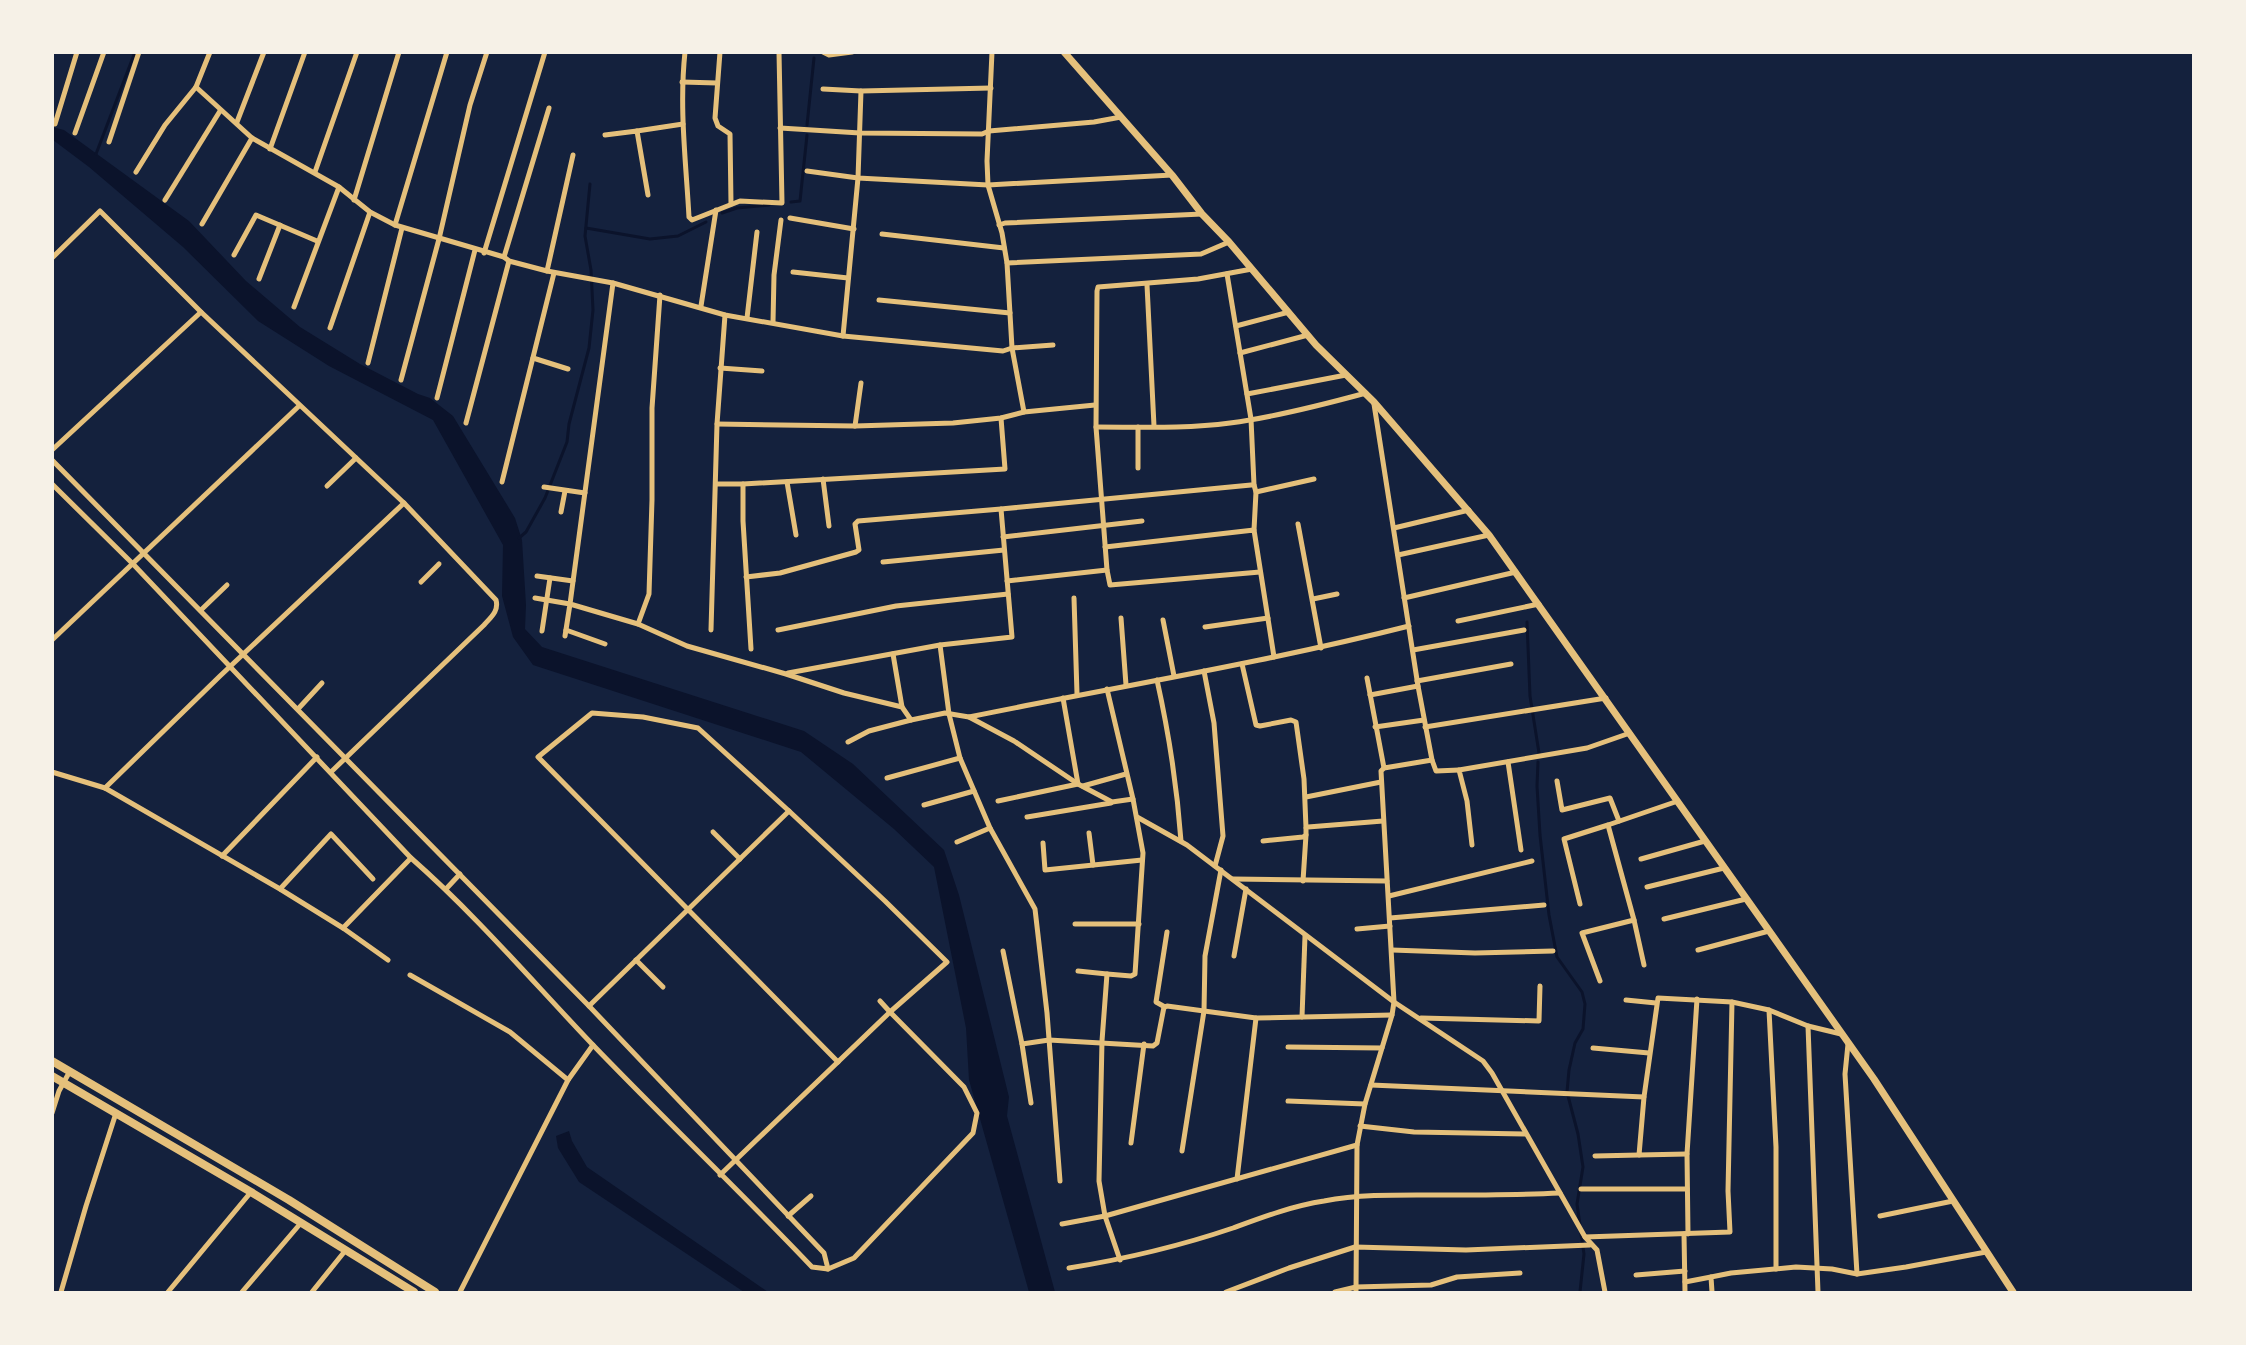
<svg xmlns="http://www.w3.org/2000/svg" width="2246" height="1345" viewBox="0 0 2246 1345" font-family="'Titillium Web',sans-serif">
	<style>
		.water { fill: #0b132b }
		.lines { fill: none; stroke-linecap: round; stroke-linejoin: round }
		.stream { stroke: #0b132b; stroke-width: 3 }
		.minor { stroke: #e5c07b; stroke-width: 5 }
		.tertiary { stroke: #e5c07b; stroke-width: 7 }
		.secondary { stroke: #e5c07b; stroke-width: 8 }
	</style>
	<rect width="100%" height="100%" fill="#14213d"/>
	<g class="water">
		<path d="M52,127l12,3 125,91 57,60 54,46 60,37 58,30 12,4 23,18 62,102 7,22 4,65 -1,24 17,18 262,84 49,33 91,86 15,45 50,202 -2,19 48,176h-26l-60,-212 -3,-52 -32,-161 -40,-38 -93,-77 -268,-87 -20,-28 -11,-41 1,-51 -70,-125 -104,-54 -71,-45 -75,-74 -94,-80 -36,-27z"/>
		<path d="M569,1131l3,10 15,26 181,125h-24l-165,-110 -21,-34 -2,-12z"/>
	</g>
	<g class="lines">
		<g class="stream">
			<path d="M807,125l7,-67"/>
			<path d="M96,154l39,-102"/>
			<path d="M791,202l9,-1 7,-66"/>
			<path d="M722,213l15,-5 32,-3"/>
			<path d="M586,228l64,11 28,-3 28,-14"/>
			<path d="M519,538l7,-6 19,-34 22,-56 2,-18 20,-76 4,-38 -2,-40 -6,-34 5,-52"/>
			<path d="M1527,622l3,74 9,57"/>
			<path d="M1538,762l-1,24 3,49 9,80 8,42 25,35 3,12 -2,25 -8,14 -6,27 -2,22 11,42 5,33 -6,37 3,21"/>
			<path d="M1580,1292l4,-38 -3,-20"/>
		</g>
		<g class="minor">
			<path d="M685,52c-6,56 1,110 4,165l3,3 48,-19 42,2 -3,-151"/>
			<path d="M720,52l-5,66 3,8 12,8 1,70"/>
			<path d="M823,52l6,3 23,-3"/>
			<path d="M992,52l-5,109 1,24 14,48 5,30 5,85 12,64"/>
			<path d="M682,82l35,1"/>
			<path d="M196,87l56,51 87,49 31,25 25,13 109,32 5,4 38,10 66,12 112,32 118,21 160,15 9,-3 41,-3"/>
			<path d="M823,89l38,2 130,-3"/>
			<path d="M237,122l27,-70"/>
			<path d="M55,124l22,-72"/>
			<path d="M780,128l80,5 122,1 7,-3 105,-9 27,-5"/>
			<path d="M637,131l46,-7"/>
			<path d="M75,133l29,-81"/>
			<path d="M605,135l32,-4 11,64"/>
			<path d="M109,142l30,-90"/>
			<path d="M270,149l35,-97"/>
			<path d="M807,171l51,7 130,7 184,-10"/>
			<path d="M136,172l29,-47 31,-38 14,-35"/>
			<path d="M315,172l42,-120"/>
			<path d="M165,200l55,-89"/>
			<path d="M354,200l45,-148"/>
			<path d="M790,218l64,11"/>
			<path d="M202,224l50,-86"/>
			<path d="M395,225l52,-173"/>
			<path d="M999,225l6,-2 197,-9"/>
			<path d="M882,234l122,14"/>
			<path d="M484,253l61,-201"/>
			<path d="M234,255l22,-40 61,26"/>
			<path d="M504,257l45,-149"/>
			<path d="M52,258l48,-47 101,101"/>
			<path d="M1007,263l194,-9 28,-12"/>
			<path d="M1252,269l-54,10 -100,8 -1,4 -1,136 11,143 3,15 150,-13"/>
			<path d="M547,271l26,-116"/>
			<path d="M793,272l55,6"/>
			<path d="M1227,274l24,145 3,66"/>
			<path d="M259,279l21,-54"/>
			<path d="M613,283l-43,321 68,20 49,22 99,28 58,19 58,14 9,13 34,-7 24,4 45,24 64,43 34,18 21,-3"/>
			<path d="M1147,285l7,141"/>
			<path d="M879,300l131,13"/>
			<path d="M701,306l15,-96"/>
			<path d="M294,307l45,-120"/>
			<path d="M747,318l10,-86"/>
			<path d="M773,322l1,-47 7,-55"/>
			<path d="M1236,326l53,-14"/>
			<path d="M330,328l40,-116"/>
			<path d="M843,336l15,-158 3,-87"/>
			<path d="M1240,353l68,-18"/>
			<path d="M533,358l35,11"/>
			<path d="M368,363l34,-135"/>
			<path d="M720,368l42,3"/>
			<path d="M401,380l38,-141 31,-134 17,-53"/>
			<path d="M1247,394l99,-19"/>
			<path d="M437,398l38,-148"/>
			<path d="M466,423l43,-162"/>
			<path d="M717,424l138,2 98,-3 48,-5 23,-6 71,-7"/>
			<path d="M855,426l6,-43"/>
			<path d="M1096,427c44,0 90,2 134,-4 46,-6 92,-18 136,-30"/>
			<path d="M1138,427v41"/>
			<path d="M52,450l149,-138 203,191 92,97c3,11 -5,17 -12,25l-153,147"/>
			<path d="M52,460l537,546 235,247 4,16"/>
			<path d="M823,479l6,47"/>
			<path d="M502,482l52,-209"/>
			<path d="M787,482l9,53"/>
			<path d="M52,484l81,80 278,294c65,57 121,123 181,186 72,75 148,147 220,223l16,2 26,-11 119,-125 4,-20 -13,-26 -74,-75 -170,163"/>
			<path d="M717,484h26l262,-15 -4,-51"/>
			<path d="M743,484v37l8,128"/>
			<path d="M327,486l29,-28"/>
			<path d="M544,487l41,6"/>
			<path d="M1256,492l58,-13"/>
			<path d="M1001,509l250,-24h3l2,7 -2,38"/>
			<path d="M561,512l4,-21"/>
			<path d="M1298,524l23,124"/>
			<path d="M1394,528l75,-18"/>
			<path d="M1003,537l139,-16"/>
			<path d="M1105,547l149,-17 20,127"/>
			<path d="M1398,555l91,-20"/>
			<path d="M883,562l121,-12"/>
			<path d="M537,576l36,5"/>
			<path d="M746,577l34,-4 76,-21 3,-2 -4,-26 3,-3 143,-12 11,128 -72,8 -152,28"/>
			<path d="M1007,581l100,-11"/>
			<path d="M421,582l18,-18"/>
			<path d="M535,598l35,6 -5,32"/>
			<path d="M1074,598l3,96"/>
			<path d="M1404,598l112,-26"/>
			<path d="M1313,599l24,-5"/>
			<path d="M201,610l26,-25"/>
			<path d="M1121,618l5,67"/>
			<path d="M1163,620l11,56"/>
			<path d="M1458,621l81,-17"/>
			<path d="M638,624l11,-30 3,-94v-92l8,-113"/>
			<path d="M1205,627l63,-9"/>
			<path d="M566,630l39,14"/>
			<path d="M711,630l6,-206 8,-109"/>
			<path d="M778,630l118,-24 112,-12"/>
			<path d="M542,631l8,-53"/>
			<path d="M52,640l247,-234"/>
			<path d="M940,645l9,69 11,44 30,70 45,81 12,104 13,168"/>
			<path d="M1413,650l111,-20"/>
			<path d="M893,654l9,53"/>
			<path d="M1242,664l14,61 4,1 31,-6 5,2 8,57 2,49"/>
			<path d="M1204,671l10,52 9,113 -8,30"/>
			<path d="M1367,678l17,90"/>
			<path d="M1157,680c12,54 20,106 24,161"/>
			<path d="M1417,681l94,-17"/>
			<path d="M1107,689l26,110 10,54 -8,121 -4,2 -24,-2 -5,67 -3,140 6,35 252,-71"/>
			<path d="M1370,695l48,-9"/>
			<path d="M298,709l24,-26"/>
			<path d="M969,717c147,-30 294,-54 440,-91"/>
			<path d="M1375,727l49,-7"/>
			<path d="M1425,727l181,-29"/>
			<path d="M848,742l21,-11 42,-11"/>
			<path d="M1432,760l4,11 23,-1"/>
			<path d="M1508,762l13,88"/>
			<path d="M52,772l53,16 175,101 63,39 45,32"/>
			<path d="M887,778l73,-20"/>
			<path d="M1557,781l5,29 48,-12 9,23"/>
			<path d="M1083,786l43,-12"/>
			<path d="M105,788l115,-112 184,-173"/>
			<path d="M1306,797l75,-15"/>
			<path d="M998,801l80,-17 -15,-86"/>
			<path d="M924,805l50,-14"/>
			<path d="M789,811l-91,-83 -55,-11 -51,-4 -54,44 300,305"/>
			<path d="M1027,817l84,-14"/>
			<path d="M1137,817l50,28 207,157 89,59 9,12 93,164 12,13 8,42"/>
			<path d="M713,832l27,27"/>
			<path d="M1089,833l4,32"/>
			<path d="M1263,841l40,-4 3,-2v-7l2,-1 75,-6"/>
			<path d="M957,842l33,-14"/>
			<path d="M1043,843l2,27 97,-10"/>
			<path d="M1472,845l-5,-44 -8,-31 128,-22 43,-15"/>
			<path d="M222,856l95,-99"/>
			<path d="M1641,859l64,-18"/>
			<path d="M1233,879l154,2"/>
			<path d="M1303,881l3,-46"/>
			<path d="M1647,887l77,-19"/>
			<path d="M280,889l51,-55 42,45"/>
			<path d="M446,889l14,-15"/>
			<path d="M1389,896l143,-35"/>
			<path d="M1580,904l-16,-65 44,-14"/>
			<path d="M1390,918l154,-13"/>
			<path d="M1664,919l82,-20"/>
			<path d="M1634,920l10,45"/>
			<path d="M1075,924h64"/>
			<path d="M343,928l68,-70"/>
			<path d="M1357,929l33,-3"/>
			<path d="M1392,950l83,3 78,-2"/>
			<path d="M1698,950l71,-19"/>
			<path d="M1003,951l19,93 9,59"/>
			<path d="M1234,956l12,-67"/>
			<path d="M636,960l27,27"/>
			<path d="M1078,971l29,3"/>
			<path d="M410,975l100,57 58,48"/>
			<path d="M1600,981l-18,-48 52,-13 -26,-95 70,-24"/>
			<path d="M1626,1000l30,3"/>
			<path d="M589,1006l200,-195 96,90 62,61 -57,50 -10,-11"/>
			<path d="M1165,1007l-9,-5 11,-70"/>
			<path d="M1769,1010l7,137v122"/>
			<path d="M1302,1017l3,-81"/>
			<path d="M1421,1018l118,3 1,-35"/>
			<path d="M1808,1026l10,266"/>
			<path d="M1022,1044l27,-4 104,6 4,-3 7,-36 3,-1 89,12 136,-3"/>
			<path d="M1848,1044l-3,30 12,200"/>
			<path d="M1288,1047l94,1"/>
			<path d="M1593,1048l56,5"/>
			<path d="M1371,1085l273,12"/>
			<path d="M1288,1101l77,3"/>
			<path d="M52,1113l7,-22 11,-20"/>
			<path d="M1360,1126l54,6 111,2"/>
			<path d="M1131,1143l13,-99"/>
			<path d="M1182,1151l22,-140 1,-55 16,-86"/>
			<path d="M1687,1154l-48,1 5,-58 14,-99 74,4 37,8 39,16 33,8"/>
			<path d="M1595,1156l44,-1"/>
			<path d="M1237,1179l19,-161"/>
			<path d="M1581,1189h106"/>
			<path d="M788,1216l23,-20"/>
			<path d="M1880,1216l73,-15"/>
			<path d="M1062,1224l43,-8 15,44"/>
			<path d="M1684,1234l1,58"/>
			<path d="M1688,1234l-1,-80 10,-155"/>
			<path d="M1585,1237l145,-5 -2,-41 4,-189"/>
			<path d="M1069,1268c56,-9 111,-22 164,-40 30,-11 59,-22 91,-27 37,-7 76,-6 113,-6 42,0 82,0 123,-2"/>
			<path d="M1636,1275l49,-4"/>
			<path d="M1685,1282l26,-5"/>
			<path d="M61,1292l25,-86 30,-93"/>
			<path d="M168,1292l83,-100"/>
			<path d="M242,1292l58,-68"/>
			<path d="M312,1292l33,-41"/>
			<path d="M460,1292l108,-212 25,-35"/>
			<path d="M1226,1292l63,-24 66,-21 111,3 124,-5"/>
			<path d="M1335,1292l21,-5 75,-2 26,-8 63,-4"/>
			<path d="M1356,1292l1,-147 8,-41 27,-89 2,-13 -13,-231 3,-3 48,-8 -14,-74 -44,-282"/>
			<path d="M1712,1292l-1,-15 20,-4 65,-6 36,2 25,5 49,-7 80,-15"/>
		</g>
		<path class="tertiary" d="M1064,52l108,123 30,39 27,28 87,103 58,57 115,133 385,544 139,213"/>
		<g class="secondary">
			<path d="M52,1061l237,139 146,92"/>
			<path d="M52,1076l199,116 163,100"/>
		</g>
	</g>
	<rect width="2246" height="1345" fill="none" stroke="#f6f1e7" stroke-width="108"/>
</svg>
